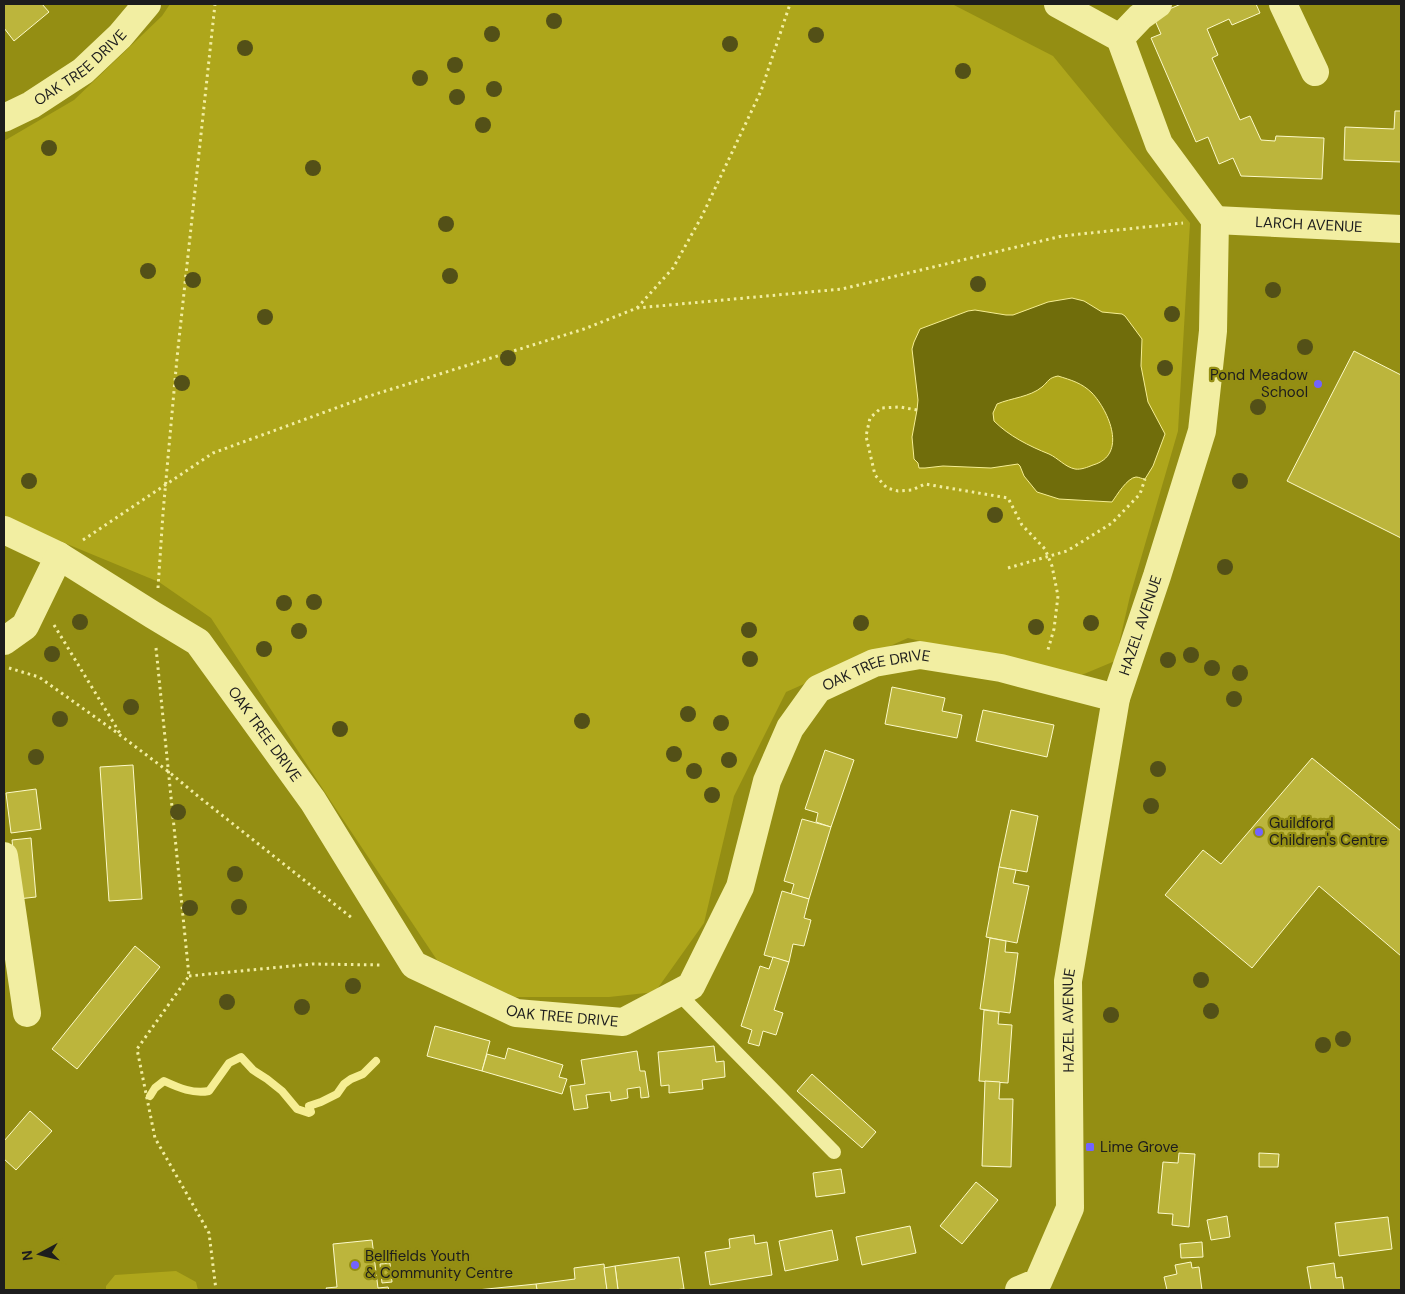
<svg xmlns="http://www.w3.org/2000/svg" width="1405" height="1294" viewBox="0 0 1405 1294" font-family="'DM Sans',sans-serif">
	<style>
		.green { fill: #aea61b }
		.water { fill: #706d0b; stroke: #f6ee93; fill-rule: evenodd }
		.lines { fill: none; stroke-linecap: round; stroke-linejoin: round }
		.stream { stroke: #f6ee93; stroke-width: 8 }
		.building { fill: #bcb53c; stroke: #fdfac9 }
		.path { stroke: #f2eea2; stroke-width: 3; stroke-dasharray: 2.5 4; stroke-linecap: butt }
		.lane { stroke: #f2eea2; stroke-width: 14 }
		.street { stroke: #f2eea2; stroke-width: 28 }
		.tree { fill: #535017 }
		.poi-dot { fill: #7363ff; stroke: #948e13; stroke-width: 2 }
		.labels { text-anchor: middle; stroke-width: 4.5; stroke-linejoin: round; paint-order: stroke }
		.street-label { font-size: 15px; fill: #1d1d1d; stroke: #948e13 }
		.poi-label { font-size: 15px; fill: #1d1d1d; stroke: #948e13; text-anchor: start }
	</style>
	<rect width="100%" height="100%" fill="#948e13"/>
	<g class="green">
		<path d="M170,4h782l101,52 137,167 -12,208 -48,165 -15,65 -43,18 -164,-41 -122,54 -52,104 -30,127 -49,69 -46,5h-94l-78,-37 -103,-154 -123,-188 -52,-36 -155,-64v-377l70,-41 88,-84z"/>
		<path d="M176,1271l20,11 2,8h-92v-4l9,-11z"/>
	</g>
	<path class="water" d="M1072,298l12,3 18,11 20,2 3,2 17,23 -1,27 7,36 17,32 -12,32 -8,13c-3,0 -6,-2 -9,-2 -9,1 -19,18 -24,25l-53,-3 -22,-7 -13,-16 -4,-10 -2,-2 -27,4 -48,-2 -18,2h-6l-1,-5 -4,-4 -2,-22 5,-27 1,-10 -6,-51 2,-7 6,-13 48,-18 7,-1 31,5h7l35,-13zM1058,376c13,4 24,7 34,17 17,18 36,62 1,72 -5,2 -12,5 -18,4 -10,-2 -17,-11 -26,-15 -20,-8 -40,-18 -55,-33l-1,-8 4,-9c14,-6 33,-7 45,-17 7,-6 6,-9 16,-11z"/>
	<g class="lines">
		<path class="stream" d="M150,1096l5,-8 9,-7c15,7 29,13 45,10l20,-28 12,-6 12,13 14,9 15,12 15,18 12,4 2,-1 -2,-6 12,-4 16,-8 7,-10 7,-5 12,-5 13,-13"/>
	</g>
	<g class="building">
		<path d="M4,4h38l7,8 -35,29 -10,-13z"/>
		<path d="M1181,4h75l4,9 -28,12 -3,-6 -22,10 11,26 -6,3 28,62 10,-4 11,24 14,1 1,-5 48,2 -2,41 -81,-3 -8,-18 -14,6 -11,-27 -12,5 -45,-104 10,-4 -8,-18z"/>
		<path d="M1395,111h6v51l-57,-2 1,-33 49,2z"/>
		<path d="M1354,351l47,24v163l-114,-57z"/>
		<path d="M892,687l53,11 -3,13 20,4 -5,23 -72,-14z"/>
		<path d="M983,710l71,15 -7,32 -71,-16z"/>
		<path d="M825,750l29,10 -23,67 -15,-5 2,-9 -13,-4z"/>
		<path d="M1312,758l89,73v125l-82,-70 -67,82 -87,-73 38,-45 18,14z"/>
		<path d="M133,765l9,134 -33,2 -9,-134z"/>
		<path d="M36,789l5,40 -30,4 -5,-40z"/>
		<path d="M1011,810l27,6 -11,56 -28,-5z"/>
		<path d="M802,819l29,8 -22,72 -18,-5 3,-10 -10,-3z"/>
		<path d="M31,838l5,59 -18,2 -6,-59z"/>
		<path d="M999,867l17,3 -3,13 16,3 -12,57 -31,-6z"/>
		<path d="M782,891l27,8 -5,19 7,2 -7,26 -11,-2 -4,18 -25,-7z"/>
		<path d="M990,938l16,3 -1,11 13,1 -8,60 -30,-4z"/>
		<path d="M135,946l25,21 -83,102 -25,-20z"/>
		<path d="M773,957l16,5 -15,48 9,3 -7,22 -13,-4 -4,15 -11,-3 4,-13 -11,-4 19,-60 9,3z"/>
		<path d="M984,1010l15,2 -1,12 14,1 -4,58 -29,-2z"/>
		<path d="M435,1026l55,15 -8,30 -55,-15z"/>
		<path d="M714,1046l2,16 8,-1 1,16 -23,3 1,9 -34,4v-8l-8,1 -3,-34z"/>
		<path d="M508,1048l55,17 -4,12 8,2 -5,15 -80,-23 5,-17 18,5z"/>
		<path d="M637,1051l3,20h5l4,26 -8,1 -1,-11 -13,2 1,9 -17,3 -1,-9 -24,3 2,13 -14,2 -4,-24 15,-2 -4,-24z"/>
		<path d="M812,1074l64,58 -14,16 -65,-57z"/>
		<path d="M985,1081l15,1 -1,17h14l-2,68 -29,-1z"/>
		<path d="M30,1111l22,20 -36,39 -12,-11v-18z"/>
		<path d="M1179,1153l16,1 -6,73 -17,-2 1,-11 -15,-1 5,-51 15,1z"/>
		<path d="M1259,1153l20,1 -1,13h-19z"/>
		<path d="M841,1169l4,24 -29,4 -3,-24z"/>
		<path d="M976,1182l22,18 -36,44 -22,-18z"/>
		<path d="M1227,1216l3,21 -19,3 -4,-20z"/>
		<path d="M1388,1217l4,32 -53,7 -4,-33z"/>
		<path d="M910,1226l6,27 -54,12 -6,-28z"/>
		<path d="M832,1230l6,30 -53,11 -6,-30z"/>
		<path d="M754,1235l1,9 12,-2 5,33 -62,10 -5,-33 25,-4 -1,-9z"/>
		<path d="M372,1240l6,48 10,-1 1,3h-62l-1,-2 11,-1 -4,-43z"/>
		<path d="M1202,1242l1,15 -22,1 -1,-14z"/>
		<path d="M679,1257l5,32 -11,1h-55l-3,-24z"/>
		<path d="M1191,1262l1,6 7,-1 3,23h-35l-3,-13 13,-3 -2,-9z"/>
		<path d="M390,1263l2,19 -10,1 -2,-19z"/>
		<path d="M1334,1263l2,15 6,-1 2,13h-33l-4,-23z"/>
		<path d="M604,1264l3,26h-70l-1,-6 39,-5 -1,-11z"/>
		<path d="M615,1266l3,24h-11l-3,-22z"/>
		<path d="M536,1284l1,6h-60z"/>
	</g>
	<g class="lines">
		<g class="path">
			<path d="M637,308l36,-40 29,-52 59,-125 29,-87"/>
			<path d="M917,410l-17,-3 -19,1 -11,10 -4,18 9,39 12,13 11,3 14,-1 13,-6 83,14 14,27 23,24 7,17 6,30 -4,33 -7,24"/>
			<path d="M83,540l130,-87 153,-56 218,-68 53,-21 205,-19 220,-53 121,-13"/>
			<path d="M1008,568l59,-17 45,-28 28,-29 5,-15"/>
			<path d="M158,588l5,-75 14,-155 38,-354"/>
			<path d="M54,625l67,110"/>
			<path d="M156,648l33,328 -52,73 18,89 54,95 7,57"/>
			<path d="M9,668l30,9 77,55 53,40 30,25 153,121"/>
			<path d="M189,976l123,-12 71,1"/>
		</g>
		<path class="lane" d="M678,993l156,159"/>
		<g class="street">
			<path d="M1283,4l32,68"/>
			<path d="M1120,38l20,-21 18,-13"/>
			<path id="s1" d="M4,118l27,-13 52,-34 37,-35 27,-32"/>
			<path id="s2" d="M1215,220l186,9"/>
			<path id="s3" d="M4,530l55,26 94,59 45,27 115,159 101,164 102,48 107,9 68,-36 49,-99 27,-106 23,-53 28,-39 56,-26 46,-8 81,13 115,30"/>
			<path d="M4,641l21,-15 34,-70"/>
			<path d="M4,856l23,157"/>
			<path id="s4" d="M1019,1290l19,-8 32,-74 -2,-227 48,-283 41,-122 45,-145 11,-100 2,-111 -56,-76 -39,-106 -62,-34"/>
		</g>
	</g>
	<g class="tree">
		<circle cx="554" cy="21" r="8"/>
		<circle cx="492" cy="34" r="8"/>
		<circle cx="816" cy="35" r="8"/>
		<circle cx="730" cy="44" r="8"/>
		<circle cx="245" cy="48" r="8"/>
		<circle cx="455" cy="65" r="8"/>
		<circle cx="963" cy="71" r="8"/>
		<circle cx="420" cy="78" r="8"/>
		<circle cx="494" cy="89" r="8"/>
		<circle cx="457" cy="97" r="8"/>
		<circle cx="483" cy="125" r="8"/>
		<circle cx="49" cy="148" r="8"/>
		<circle cx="313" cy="168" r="8"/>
		<circle cx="446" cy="224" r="8"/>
		<circle cx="148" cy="271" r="8"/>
		<circle cx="450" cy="276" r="8"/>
		<circle cx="193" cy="280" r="8"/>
		<circle cx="978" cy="284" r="8"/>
		<circle cx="1273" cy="290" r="8"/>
		<circle cx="1172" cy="314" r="8"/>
		<circle cx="265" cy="317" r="8"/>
		<circle cx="1305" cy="347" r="8"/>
		<circle cx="508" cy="358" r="8"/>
		<circle cx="1165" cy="368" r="8"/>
		<circle cx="182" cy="383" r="8"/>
		<circle cx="1258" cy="407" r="8"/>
		<circle cx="29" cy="481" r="8"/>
		<circle cx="1240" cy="481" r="8"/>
		<circle cx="995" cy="515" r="8"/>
		<circle cx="1225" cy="567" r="8"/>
		<circle cx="314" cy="602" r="8"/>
		<circle cx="284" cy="603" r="8"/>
		<circle cx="80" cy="622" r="8"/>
		<circle cx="861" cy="623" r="8"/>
		<circle cx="1091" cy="623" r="8"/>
		<circle cx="1036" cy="627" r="8"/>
		<circle cx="749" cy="630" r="8"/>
		<circle cx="299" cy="631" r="8"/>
		<circle cx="264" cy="649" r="8"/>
		<circle cx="52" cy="654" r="8"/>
		<circle cx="1191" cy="655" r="8"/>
		<circle cx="750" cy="659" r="8"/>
		<circle cx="1168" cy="660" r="8"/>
		<circle cx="1212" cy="668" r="8"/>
		<circle cx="1240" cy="673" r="8"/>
		<circle cx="1234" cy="699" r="8"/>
		<circle cx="131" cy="707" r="8"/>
		<circle cx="688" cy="714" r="8"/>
		<circle cx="60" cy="719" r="8"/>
		<circle cx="582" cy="721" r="8"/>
		<circle cx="721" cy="723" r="8"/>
		<circle cx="340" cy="729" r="8"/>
		<circle cx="674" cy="754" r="8"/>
		<circle cx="36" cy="757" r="8"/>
		<circle cx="729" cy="760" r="8"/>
		<circle cx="1158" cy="769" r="8"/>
		<circle cx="694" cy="771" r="8"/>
		<circle cx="712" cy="795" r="8"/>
		<circle cx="1151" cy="806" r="8"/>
		<circle cx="178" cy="812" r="8"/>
		<circle cx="235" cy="874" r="8"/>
		<circle cx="239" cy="907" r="8"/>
		<circle cx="190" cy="908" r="8"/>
		<circle cx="1201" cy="980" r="8"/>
		<circle cx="353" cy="986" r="8"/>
		<circle cx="227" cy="1002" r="8"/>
		<circle cx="302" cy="1007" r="8"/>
		<circle cx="1211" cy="1011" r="8"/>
		<circle cx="1111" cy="1015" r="8"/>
		<circle cx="1343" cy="1039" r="8"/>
		<circle cx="1323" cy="1045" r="8"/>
	</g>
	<g class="poi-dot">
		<circle cx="1318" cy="384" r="5"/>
		<circle cx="1259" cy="832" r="5"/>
		<rect x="1085" y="1142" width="10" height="10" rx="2.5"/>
		<circle cx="355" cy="1265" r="5"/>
	</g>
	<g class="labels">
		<g class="street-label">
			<text dy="5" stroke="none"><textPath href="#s1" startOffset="92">OAK TREE DRIVE</textPath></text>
			<text dy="5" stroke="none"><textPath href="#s2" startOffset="94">LARCH AVENUE</textPath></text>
			<text dy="5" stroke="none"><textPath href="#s4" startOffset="692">HAZEL AVENUE</textPath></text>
			<text dy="5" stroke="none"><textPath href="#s3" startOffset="1298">OAK TREE DRIVE</textPath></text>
			<text dy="5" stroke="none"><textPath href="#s3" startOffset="338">OAK TREE DRIVE</textPath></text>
			<text dy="5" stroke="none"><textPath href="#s3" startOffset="772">OAK TREE DRIVE</textPath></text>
			<text dy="5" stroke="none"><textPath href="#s4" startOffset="289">HAZEL AVENUE</textPath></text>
		</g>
		<g class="poi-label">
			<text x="1308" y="380" text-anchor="end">Pond Meadow<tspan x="1308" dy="17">School</tspan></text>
			<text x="1269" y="828">Guildford<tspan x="1269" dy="17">Children's Centre</tspan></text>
			<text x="1100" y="1152">Lime Grove</text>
			<text x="365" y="1261">Bellfields Youth<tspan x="365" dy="17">&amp; Community Centre</tspan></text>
		</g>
	</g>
	<rect width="1405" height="1294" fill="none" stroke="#1d1d1d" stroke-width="10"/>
	<g transform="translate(40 1254) rotate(263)" stroke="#948e13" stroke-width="4" paint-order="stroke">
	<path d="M0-4L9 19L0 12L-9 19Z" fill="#1d1d1d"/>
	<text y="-8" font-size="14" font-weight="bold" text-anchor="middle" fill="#1d1d1d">N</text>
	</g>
</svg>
